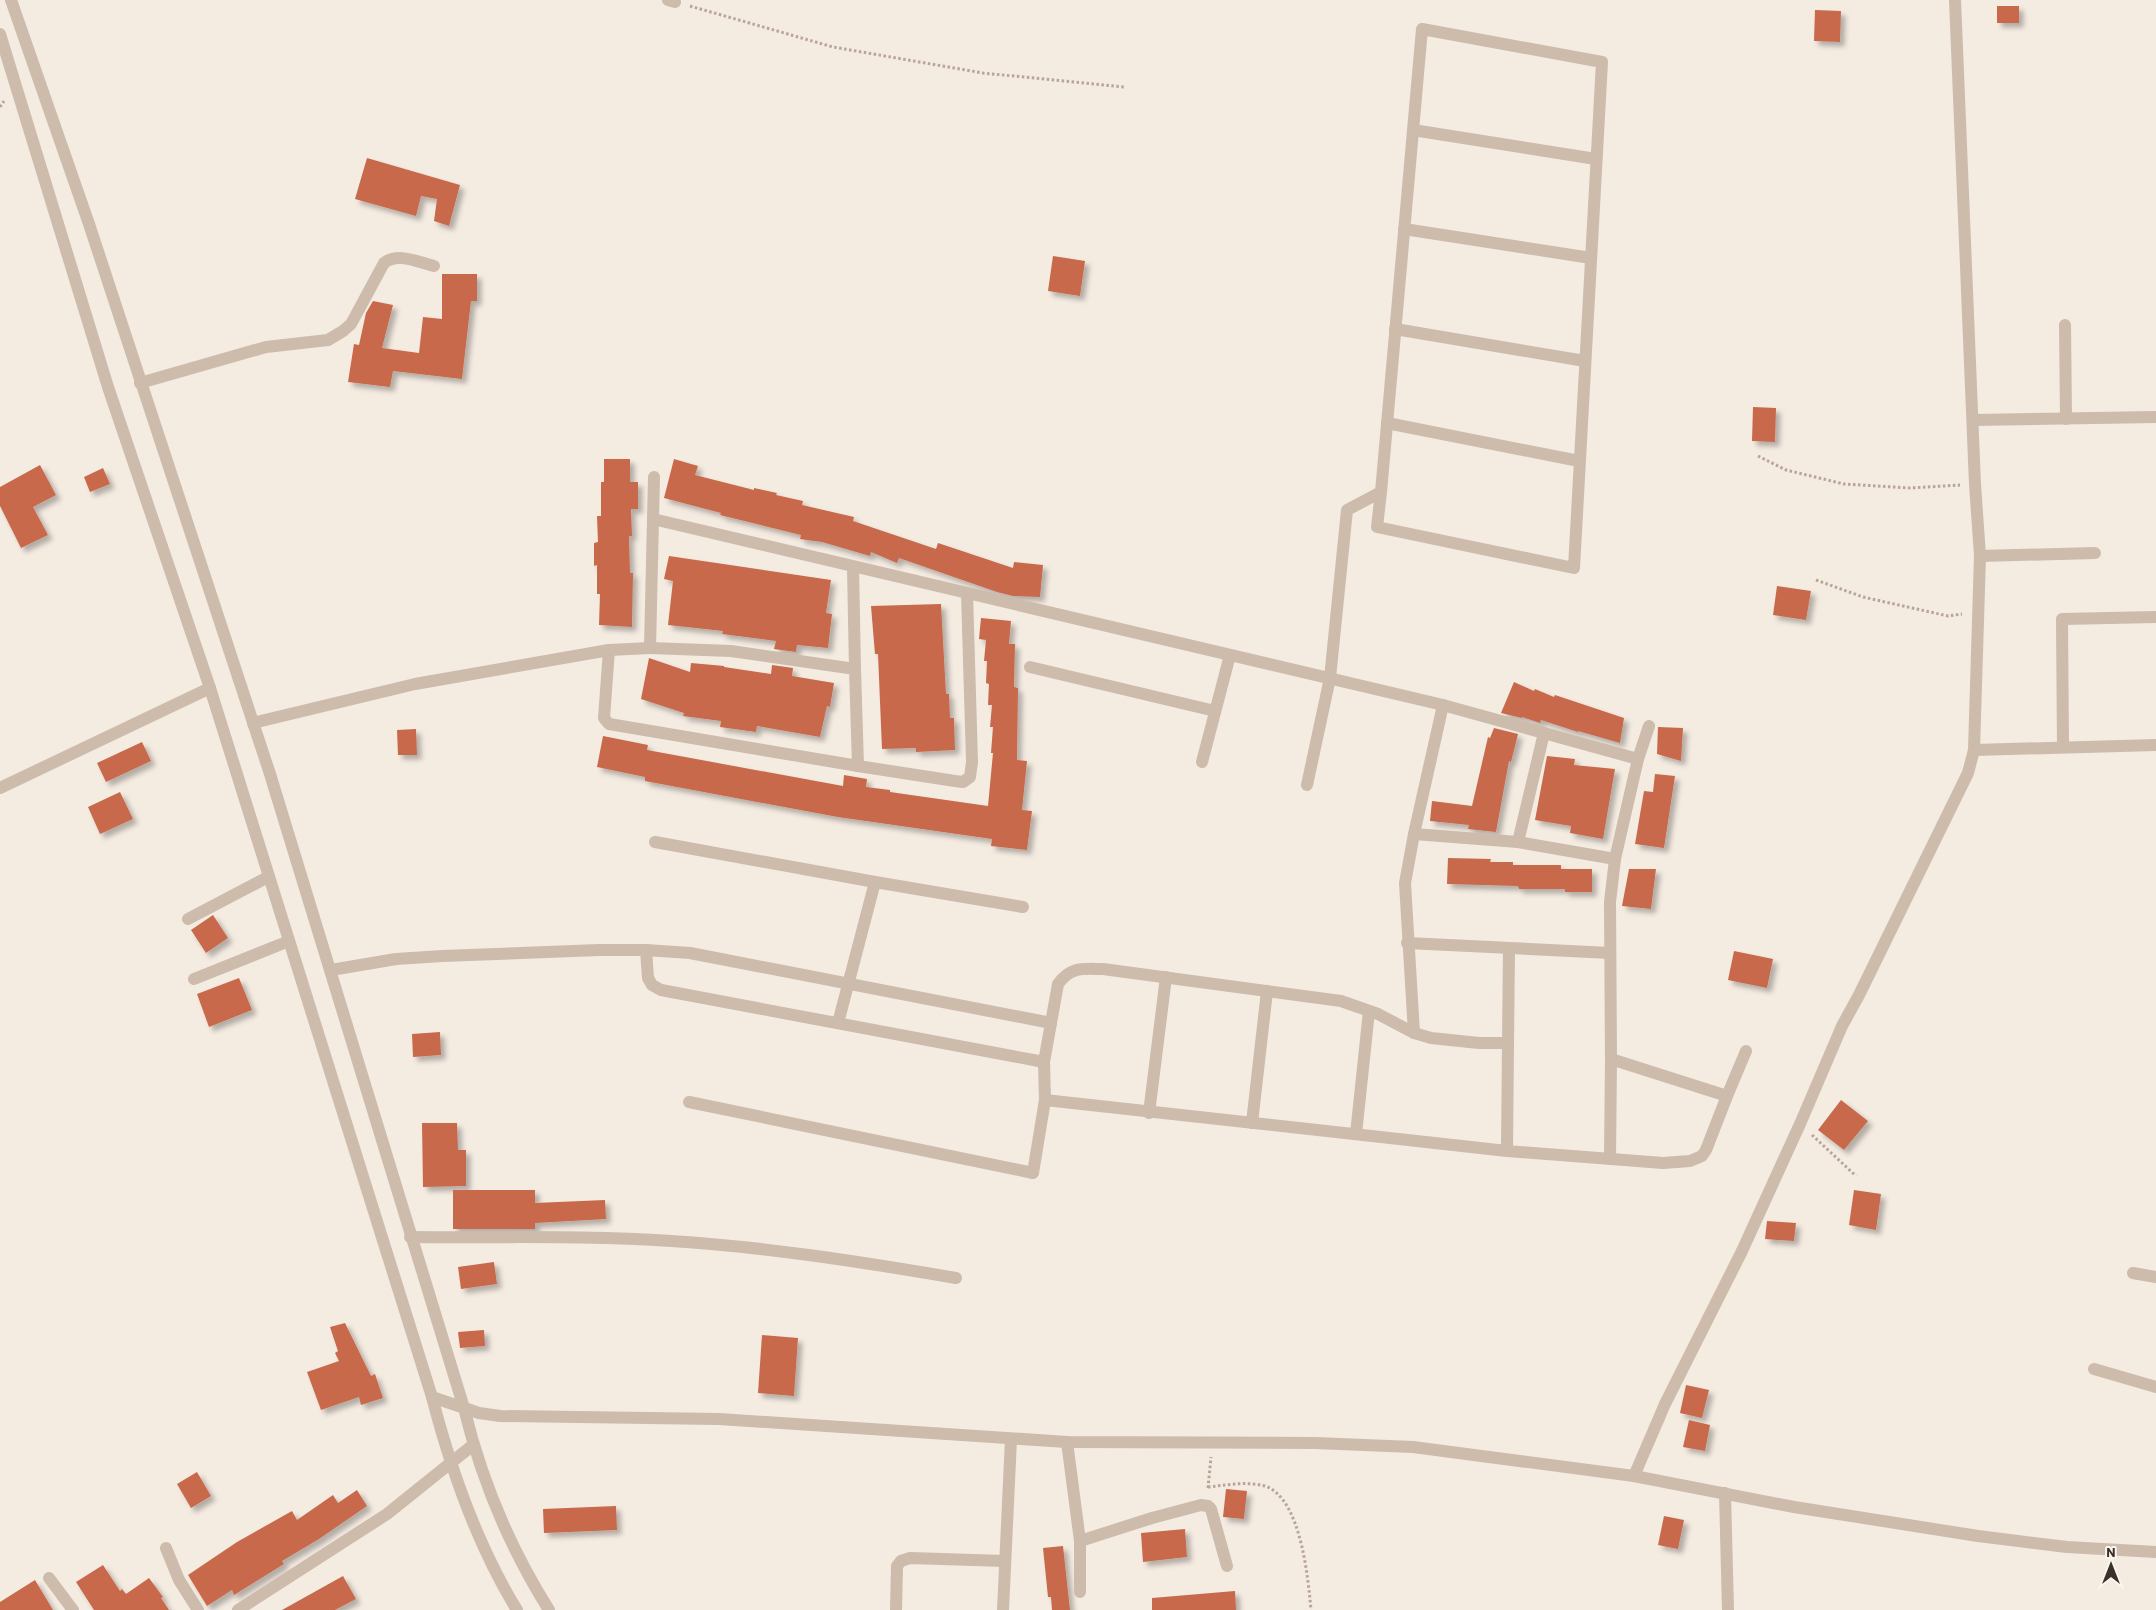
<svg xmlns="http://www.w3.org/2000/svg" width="2156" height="1610" viewBox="0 0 2156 1610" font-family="Barlow,sans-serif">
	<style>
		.building { fill: #c8694b; filter: url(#shadow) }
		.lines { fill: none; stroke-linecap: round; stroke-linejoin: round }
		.path { stroke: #b9a596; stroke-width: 3; stroke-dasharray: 2.5 2.5; stroke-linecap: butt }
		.minor { stroke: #cdbbac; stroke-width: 12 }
	</style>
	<defs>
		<filter id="shadow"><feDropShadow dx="4.5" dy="4.5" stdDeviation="2.5" flood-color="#0004"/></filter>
	</defs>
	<rect width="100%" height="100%" fill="#f4ebe1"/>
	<g class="building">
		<rect x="1997" y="6" width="22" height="17"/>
		<path d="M1815,10l26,1 -1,31 -26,-1z"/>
		<path d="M367,158l93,27 -11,41 -15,-5 3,-22 -16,-3 -5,20 -61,-17z"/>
		<path d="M1053,256l32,5 -5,35 -32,-5z"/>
		<path d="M442,274h35v27h-6l-9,78 -69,-8 -3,16 -42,-5 6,-38 5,1 7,-32 7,-12 20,4 -11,43 37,5 4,-36 19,2z"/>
		<path d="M1753,407l23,1 -1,34 -23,-1z"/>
		<path d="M604,459h26v23h8v27h-7l1,27h-3l1,37h3l-1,54 -33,-2 1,-31h-3v-29l-3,1v-23l4,-1 -1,-26h4v-34h3z"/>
		<path d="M674,459l24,7 -3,9 59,15v-2l23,5 -1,2 27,6 -1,4 52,12 -1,4 83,28 2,-6 75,25 1,-6 29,3 -3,32 -27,-1 -16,-4 -98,-34 -2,5 -26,-11 -1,4 -48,-14 -22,-3 1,-4 -81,-20 1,-2 -57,-15z"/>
		<path d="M40,465l16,30 -23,12 15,28 -27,13 -21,-42v-19z"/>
		<path d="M103,468l7,16 -20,8 -6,-15z"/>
		<path d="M669,556l162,24 -5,33 6,1 -4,34 -31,-3 -1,7 -22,-3 2,-8 -54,-7 1,-3 -55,-6 5,-44 -9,-2z"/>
		<path d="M1777,586l34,5 -5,29 -33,-5z"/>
		<path d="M941,604l5,90h3l1,24h4l1,32 -39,2v-4l-34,1 -4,-95h-3l-4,-48z"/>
		<path d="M981,618l30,3 -2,23h6l-1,43 4,1 -1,72 10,1 -5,49 10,1 -5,39 -36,-4 1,-7 -154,-22 -193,-36v-4l-48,-10 6,-31 45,9 -1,5 196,36 1,-11 23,4 -1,8 24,3v2l98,14 5,-53h-2l2,-26h-3l2,-22h-4l1,-21 -3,-1 1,-22h-3l2,-21 -7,-1z"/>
		<path d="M649,658l41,14 1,-9 33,3v1l47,7 1,-9 21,3 -1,8 42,7 -4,24 -3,-1 -7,31 -63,-11 -1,6 -36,-5 1,-6 -38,-5 1,-3 -43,-14z"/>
		<path d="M1514,682l20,9 1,-2 19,8 1,-2 69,23 -4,25 -42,-12v1l-37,-12 -1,3 -18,-6v1l-21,-5z"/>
		<path d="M1658,727l25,1 -2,33 -24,-7z"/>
		<path d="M1494,728l24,6 -7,28 -2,-1 -13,71 -28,-3 1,-4 -39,-4 2,-20 40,5 16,-69 2,1z"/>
		<path d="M416,729l1,26h-19l-1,-25z"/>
		<path d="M142,742l9,19 -45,21 -9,-19z"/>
		<path d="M1547,756l28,3 -1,6 41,4 -12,70 -33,-6 1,-7 -36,-6z"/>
		<path d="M1655,774l20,2 -11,72 -29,-4 9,-53 9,1z"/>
		<path d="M120,792l13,27 -33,15 -12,-27z"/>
		<path d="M1448,858l43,1 -1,3h23v3h48v4h31v23h-27v-3h-46l-1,-3 -71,-2z"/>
		<path d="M1629,869h27l-5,40 -29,-3z"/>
		<path d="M213,915l15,23 -22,15 -15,-23z"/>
		<path d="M1734,951l39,8 -6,29 -39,-8z"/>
		<path d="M239,978l13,32 -43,17 -12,-33z"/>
		<path d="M440,1032l1,23 -28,2 -1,-23z"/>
		<path d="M1841,1100l27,21 -24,29 -26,-20z"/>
		<path d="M422,1123h35l1,27h8v36l-43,1z"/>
		<path d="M453,1190h82v13l70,-3 1,19 -71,4v6h-82z"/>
		<path d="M1854,1190l27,4 -5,36 -27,-5z"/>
		<path d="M1767,1221l29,2 -2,18 -29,-2z"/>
		<path d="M494,1262l3,22 -36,5 -3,-22z"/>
		<path d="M345,1323l26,53 4,-2 8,24 -22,7 -2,-8 -38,13 -14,-38 32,-11 -4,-8 3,-2 -8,-24z"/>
		<path d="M484,1330l1,16 -25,2 -2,-16z"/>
		<path d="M762,1335l36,3 -4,58 -36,-3z"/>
		<path d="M1686,1385l23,5 -7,28 -22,-5z"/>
		<path d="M1689,1420l21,5 -5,26 -22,-4z"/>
		<path d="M197,1472l14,24 -20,12 -14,-24z"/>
		<path d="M1226,1489l21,2 -3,28 -21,-2z"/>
		<path d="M357,1490l10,16 -48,33 -37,22 2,3 -50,31 -2,-5 -25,16 -19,-31 49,-33 55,-31 5,9 36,-25 5,8z"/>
		<path d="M616,1506l1,24 -73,3 -1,-24z"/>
		<path d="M1664,1516l20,4 -6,29 -20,-4z"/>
		<path d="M1185,1529l2,28 -44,5 -2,-29z"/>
		<path d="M1063,1546l7,64h-18l-1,-13h-3l-5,-49z"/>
		<path d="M103,1565l17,26 2,-2 4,5 23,-16 14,19 -2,1 8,12h-75l-18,-28z"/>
		<path d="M343,1576l13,23 -21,11h-53z"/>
		<path d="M35,1580l18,30h-53v-8z"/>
		<path d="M1235,1591l1,19h-84v-12z"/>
	</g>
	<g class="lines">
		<g class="path">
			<path d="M690,6l143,41 150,26 141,14"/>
			<path d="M0,107l4,-6"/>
			<path d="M1758,456l28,14 58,14 66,4 50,-3"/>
			<path d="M1816,580l47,17 85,19 14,-2"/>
			<path d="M1812,1135l44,41"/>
			<path d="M1208,1487c19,-2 38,-6 57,-1 36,12 43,92 46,124"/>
			<path d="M1208,1488l3,-31"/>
		</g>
		<g class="minor">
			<path d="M11,0l78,224 181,550 194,634c17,70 46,140 85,202"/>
			<path d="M668,0l7,2"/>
			<path d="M0,34l108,353 102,301 222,709c19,73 45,148 85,213"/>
			<path d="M1413,130l183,29"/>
			<path d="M1404,229l187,29"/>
			<path d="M2065,325l1,94"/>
			<path d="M1395,329l190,32"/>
			<path d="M140,383l126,-36 62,-7 15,-9 8,-7 33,-61c14,-11 33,-1 50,3"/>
			<path d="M1974,420l182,-3"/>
			<path d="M1387,423l192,38"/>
			<path d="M653,519l1,-42"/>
			<path d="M1980,556l115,-3"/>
			<path d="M853,567l2,102"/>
			<path d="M967,593l5,169 -2,15 -7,5 -8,-1 -97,-15 -3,-97 -124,-18 -81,-3 3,-129 790,186 195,54 -23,100 -5,43 1,157 116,37 19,-45"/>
			<path d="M609,650l41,-2"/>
			<path d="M1030,667l185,44"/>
			<path d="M1443,705l-29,129 104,8 97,17"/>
			<path d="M253,723l162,-39 194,-34 -5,68 5,6 249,42"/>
			<path d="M2063,747l-1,-128 94,-2"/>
			<path d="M1974,750l182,-5"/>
			<path d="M1638,759l11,-33"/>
			<path d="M1202,762l28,-107"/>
			<path d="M1307,785l23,-107 17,-168 34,-18 41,-463 180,33 -28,506 -197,-41 4,-35"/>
			<path d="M0,788l210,-100"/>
			<path d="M655,842l220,40 148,25"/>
			<path d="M1518,842l26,-109"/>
			<path d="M188,919l80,-42"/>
			<path d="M1407,943l203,10"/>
			<path d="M646,950l2,28 4,7 9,5 383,72"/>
			<path d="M331,970l65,-11 46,-3 157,-6h47l44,3 361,70"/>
			<path d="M194,979l95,-38"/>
			<path d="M838,1023l37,-141"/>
			<path d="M1414,1033l-9,-150 9,-49"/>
			<path d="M1508,1043l1,-95"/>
			<path d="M689,1102l344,71 12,-73"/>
			<path d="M1149,1113l17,-136"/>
			<path d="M1252,1123l15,-132"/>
			<path d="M1356,1134l13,-123"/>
			<path d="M1507,1151l-462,-51 -1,-38 14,-78c13,-18 25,-15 45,-15l238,32 37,13 36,19 17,5 48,5h29l-1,108 156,12 27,-2 12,-5 4,-6 21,-54"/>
			<path d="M1610,1159l1,-100"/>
			<path d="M410,1237c87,1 175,-2 261,4 96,6 191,21 285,37"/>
			<path d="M2133,1273l23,4"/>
			<path d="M2094,1369l62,18"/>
			<path d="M432,1397l47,16 21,3 219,3 348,23 248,1 98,4 221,29 160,31 184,29 89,11 89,5"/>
			<path d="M1067,1442l13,99"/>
			<path d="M1634,1476l31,-72 77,-153 58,-127 42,-98 17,-31 109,-222 6,-23 6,-194 -5,-72 -20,-484"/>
			<path d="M1725,1493l3,117"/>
			<path d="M166,1548l13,32 19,30"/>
			<path d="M49,1578l24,32"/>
			<path d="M1080,1592v-51l72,-23 49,-13 7,1 3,3 16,57"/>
			<path d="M238,1610l149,-96 86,-69"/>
			<path d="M896,1610l1,-44 4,-5 9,-3 95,3"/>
			<path d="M1003,1610l8,-171"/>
		</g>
	</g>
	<g transform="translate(2111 1565)" stroke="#fbf5ee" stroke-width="4" paint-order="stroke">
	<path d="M0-4L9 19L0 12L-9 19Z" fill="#3b302b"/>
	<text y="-8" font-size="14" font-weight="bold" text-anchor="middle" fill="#3b302b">N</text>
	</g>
</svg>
